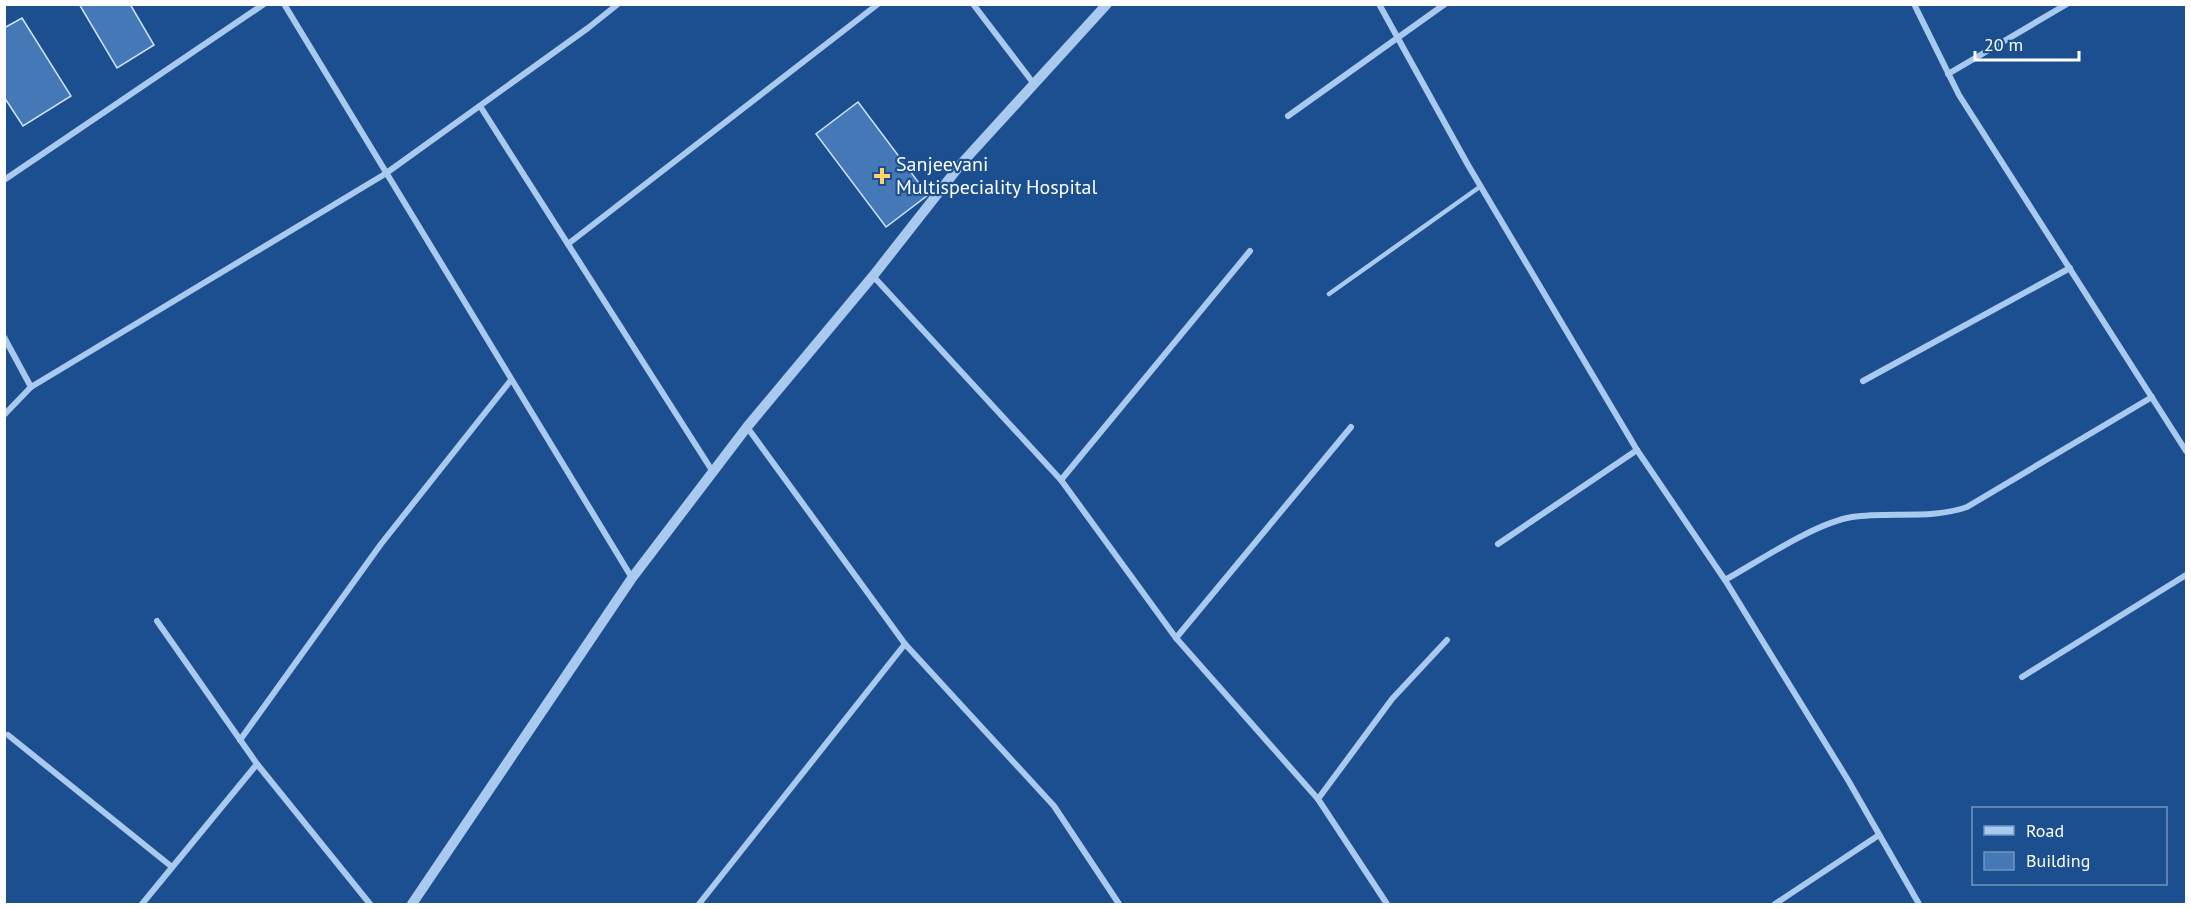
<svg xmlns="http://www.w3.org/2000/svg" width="2191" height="909" viewBox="0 0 2191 909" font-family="'PT Sans',sans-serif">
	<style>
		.building { fill: #4478b7; stroke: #cfe3fa; stroke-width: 1.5 }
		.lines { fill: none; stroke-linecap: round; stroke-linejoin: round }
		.service { stroke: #a9c9ee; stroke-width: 4.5 }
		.minor { stroke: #a9c9ee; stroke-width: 6 }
		.tertiary { stroke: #a9c9ee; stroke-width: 10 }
		.poi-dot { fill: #ffd166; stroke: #1b4f8f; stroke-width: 2 }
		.labels { text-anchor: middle; stroke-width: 4.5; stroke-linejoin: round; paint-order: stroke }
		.poi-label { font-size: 20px; fill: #fff; stroke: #1b4f8f; text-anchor: start }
	</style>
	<rect width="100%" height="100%" fill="#1b4f8f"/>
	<g class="building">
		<path d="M79,4h51l24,41 -37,23z"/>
		<path d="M22,18l49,78 -48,30 -19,-29v-69z"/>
		<path d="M858,102l70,93 -42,32 -70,-93z"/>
	</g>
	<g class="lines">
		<path class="service" d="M1329,294l152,-108"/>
		<g class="minor">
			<path d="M284,4l348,574"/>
			<path d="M973,4l61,80"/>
			<path d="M1379,4l89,161 169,285 88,130 123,200 71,124"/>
			<path d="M1914,4l45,91 227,356"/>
			<path d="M1948,74l119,-70"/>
			<path d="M480,106l233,366"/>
			<path d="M1288,116l157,-112"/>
			<path d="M4,180l260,-176"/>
			<path d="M568,244l310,-240"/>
			<path d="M873,276l188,204 115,158 142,161 69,105"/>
			<path d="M4,337l27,50"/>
			<path d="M1863,381l207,-113"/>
			<path d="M4,415l27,-28 354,-213 203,-146 30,-24"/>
			<path d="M1061,480l189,-229"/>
			<path d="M1498,544l139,-94"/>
			<path d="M1725,580c34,-19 90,-57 127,-63 39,-6 78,3 115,-10l185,-110"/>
			<path d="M157,621l100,143 113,140"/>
			<path d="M1176,638l175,-211"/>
			<path d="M905,644l149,162 65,98"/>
			<path d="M2022,677l164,-102"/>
			<path d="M8,735l164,132"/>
			<path d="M240,740l141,-196 130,-164"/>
			<path d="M1318,799l74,-100 55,-59"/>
			<path d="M142,904l115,-140"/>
			<path d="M699,904l206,-260 -158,-217"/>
			<path d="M1775,904l104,-69"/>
		</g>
		<path class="tertiary" d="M412,904l220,-326 115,-151 126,-151 88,-112 146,-160"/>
	</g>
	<path class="poi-dot" d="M879 167h6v6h6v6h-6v6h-6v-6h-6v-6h6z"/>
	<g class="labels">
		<g class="poi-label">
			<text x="896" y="171">Sanjeevani<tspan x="896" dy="23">Multispeciality Hospital</tspan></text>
		</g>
	</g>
	<rect width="2191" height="909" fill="none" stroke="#ffffff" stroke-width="12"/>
	<rect x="1972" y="807" width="195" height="78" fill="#1b4f8f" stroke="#7695bc" stroke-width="1.5"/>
	<rect x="1984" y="826" width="30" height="9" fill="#a9c9ee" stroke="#7695bc" stroke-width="1.5"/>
	<text x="2026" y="837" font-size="18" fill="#ffffff">Road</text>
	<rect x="1984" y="852" width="30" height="18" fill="#4478b7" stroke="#7695bc" stroke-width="1.5"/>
	<text x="2026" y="867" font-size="18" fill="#ffffff">Building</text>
	<path d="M1975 51v9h104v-9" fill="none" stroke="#ffffff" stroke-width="3"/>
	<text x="1984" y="51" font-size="18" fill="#ffffff" stroke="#1b4f8f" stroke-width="4.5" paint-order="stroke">20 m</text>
</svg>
